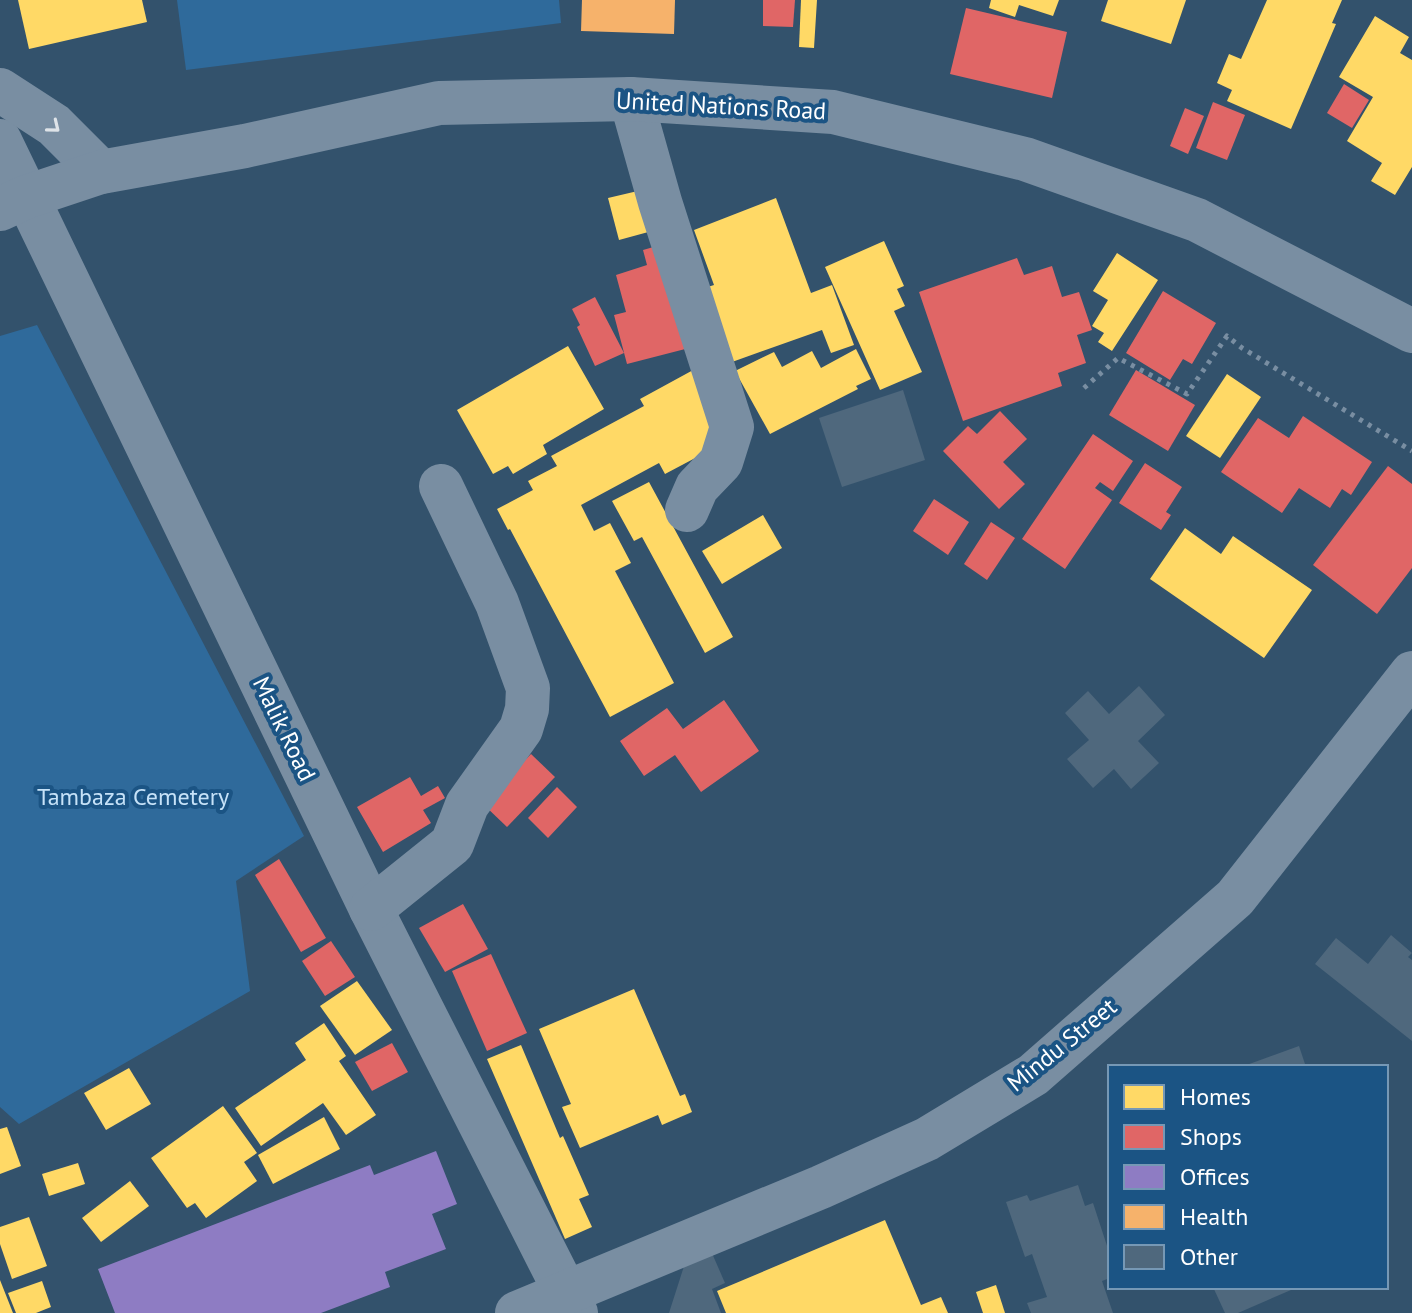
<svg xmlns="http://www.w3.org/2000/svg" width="1412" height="1313" viewBox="0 0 1412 1313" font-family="'PT Sans',sans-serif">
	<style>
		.green { fill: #2f6a9b }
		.homes { fill: #ffd966 }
		.shops { fill: #e06666 }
		.offices { fill: #8e7cc3 }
		.health { fill: #f6b26b }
		.building { fill: #4f687d }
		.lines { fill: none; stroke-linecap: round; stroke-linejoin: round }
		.path { stroke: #798ea2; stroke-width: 5; stroke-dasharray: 4 6; stroke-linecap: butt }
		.minor { stroke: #798ea2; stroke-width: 44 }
		.tertiary { stroke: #798ea2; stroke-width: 44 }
		.oneway { stroke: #dee3e8 }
		.labels { text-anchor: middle; stroke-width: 8; stroke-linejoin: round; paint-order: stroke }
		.street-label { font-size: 24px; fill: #fff; stroke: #1b5484 }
		.park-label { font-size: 24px; fill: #c6e2f8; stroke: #1b5484 }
	</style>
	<rect width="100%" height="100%" fill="#33526c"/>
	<g class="green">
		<path d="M177,0h382l2,23 -375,47z"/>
		<path d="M37,325l267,511 -68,45 14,110 -231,133 -19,-17v-771z"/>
	</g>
	<g class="homes">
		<path d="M18,0h124l5,22 -118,27z"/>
		<path d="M801,0h16l-3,48 -15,-1z"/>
		<path d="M991,0h68l-6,16 -34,-11 -4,12 -26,-9z"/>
		<path d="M1108,0h78l-15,44 -70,-23z"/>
		<path d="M1267,0h75l-10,23 4,1 -45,105 -64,-28 5,-11 -15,-7 12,-29 12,5z"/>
		<path d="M1375,16l34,21 -9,16 12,7v107l-17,28 -24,-14 11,-18 -35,-22 26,-44 -34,-20z"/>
		<path d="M642,190l10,41 -33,9 -11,-42z"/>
		<path d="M776,198l35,95 21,-8 22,60 -23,8 -9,-23 -90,32 -37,-71 19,-6 -20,-55z"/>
		<path d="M884,241l20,45 -7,3 8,17 -11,5 28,61 -42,18 -55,-123z"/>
		<path d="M1117,253l41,27 -46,71 -14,-9 6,-9 -12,-7 16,-26 -15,-9z"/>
		<path d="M568,346l36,63 -61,36 4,9 -34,20 -5,-8 -15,8 -36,-64z"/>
		<path d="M856,349l15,30 -15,7 2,3 -88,45 -35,-63 39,-19 8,15 30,-16 9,17z"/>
		<path d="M695,369l21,78 -51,27 -6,-11 -78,42 13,26 16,-8 21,40 -16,8 59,112 -64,34 -100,-188 -2,1 -11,-21 36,-19 -5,-9 29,-15 -6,-10 93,-50 -4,-7z"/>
		<path d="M1227,374l34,23 -41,61 -34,-22z"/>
		<path d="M649,482l84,155 -28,16 -63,-116 -8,4 -22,-40z"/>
		<path d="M763,515l19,33 -60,36 -20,-33z"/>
		<path d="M1185,528l36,26 12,-18 79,54 -48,68 -114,-79z"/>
		<path d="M357,981l35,49 -37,25 -35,-49z"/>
		<path d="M634,989l46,107 5,-2 7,18 -30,13 -4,-10 -78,33 -18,-41 9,-3 -32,-75z"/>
		<path d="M324,1023l22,33 -7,5 37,54 -30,20 -23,-32 -62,43 -26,-38 71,-48 -11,-17z"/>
		<path d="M521,1045l39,93 3,-2 26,59 -10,4 13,28 -27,12 -78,-180z"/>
		<path d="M129,1068l22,36 -45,26 -22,-37z"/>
		<path d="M223,1106l34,47 -13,9 13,19 -51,37 -11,-15 -8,5 -36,-50z"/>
		<path d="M324,1117l16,32 -67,35 -15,-29z"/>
		<path d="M7,1127l14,39 -21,8v-45z"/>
		<path d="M78,1163l7,21 -36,12 -7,-22z"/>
		<path d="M130,1181l19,25 -48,36 -19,-24z"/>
		<path d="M29,1217l18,49 -35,13 -12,-35v-17z"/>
		<path d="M885,1220l36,85 20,-8 7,16h-222l-9,-22z"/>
		<path d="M0,1280l13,33h-13z"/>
		<path d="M42,1281l9,26 -15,6h-20l-8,-20z"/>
		<path d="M996,1285l9,28h-22l-7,-21z"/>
	</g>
	<g class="shops">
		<path d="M763,0h32l-2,27 -30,-1z"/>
		<path d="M966,8l101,24 -15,66 -102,-24z"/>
		<path d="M1344,84l25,16 -17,28 -25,-15z"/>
		<path d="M1213,102l32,13 -18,45 -31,-12z"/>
		<path d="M1185,108l19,8 -16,38 -18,-8z"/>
		<path d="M664,244l29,103 -66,17 -13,-49 12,-3 -10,-37 31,-10 -4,-15z"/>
		<path d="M1017,258l7,17 28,-9 10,31 17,-5 13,38 -15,5 9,28 -28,10 4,13 -99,35 -44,-129z"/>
		<path d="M1163,291l53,32 -24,41 -9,-5 -13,21 -44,-27z"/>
		<path d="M595,297l29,56 -29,13 -18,-39 3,-2 -8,-16z"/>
		<path d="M1136,370l59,35 -27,46 -59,-36z"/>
		<path d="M1000,411l27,28 -24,23 22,22 -26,25 -56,-58 25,-25 9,8z"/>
		<path d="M1303,416l69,46 -21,33 -9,-6 -12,19 -31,-20 -17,25 -61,-41 37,-54 31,20z"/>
		<path d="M1093,434l40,27 -20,30 -13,-9 -5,6 17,12 -47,69 -43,-30z"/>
		<path d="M1145,463l37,24 -16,25 5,3 -10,15 -42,-27z"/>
		<path d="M1388,466l24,18v84l-35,46 -64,-49z"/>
		<path d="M934,499l35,23 -21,33 -35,-24z"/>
		<path d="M991,522l24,16 -28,42 -23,-16z"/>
		<path d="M724,700l35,51 -58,41 -26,-37 -31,21 -24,-35 47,-33 16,21z"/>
		<path d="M531,754l24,23 -48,50 -24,-23z"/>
		<path d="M410,777l11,19 17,-10 7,12 -22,12 8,13 -48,29 -26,-45z"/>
		<path d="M557,787l20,20 -29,31 -20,-20z"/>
		<path d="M279,859l47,79 -25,14 -46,-77z"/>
		<path d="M463,904l25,45 -43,23 -26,-44z"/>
		<path d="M331,941l24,36 -30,19 -23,-35z"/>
		<path d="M491,954l36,79 -40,18 -35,-80z"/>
		<path d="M392,1043l16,29 -36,19 -17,-29z"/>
	</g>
	<path class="offices" d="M436,1151l21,53 -25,10 14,35 -61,23 5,15 -69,26h-206l-17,-44 272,-104 4,10z"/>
	<path class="health" d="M582,0h93l-1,34 -93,-3z"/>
	<g class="building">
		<path d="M903,390l22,70 -83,27 -23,-69z"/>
		<path d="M1139,686l26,29 -27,26 21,22 -28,26 -17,-20 -21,19 -26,-29 22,-19 -24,-27 23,-22 21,23z"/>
		<path d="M1391,935l21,18 -4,4 4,3v81l-97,-77 21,-26 32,26z"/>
		<path d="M1299,1046l7,21h-65z"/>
		<path d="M1078,1185l7,21 8,-3 17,52v23l-8,3 11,32h-82l-4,-10 20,-6 -15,-43 -7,3 -19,-55 21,-7 3,6z"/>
		<path d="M711,1251l14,32 -13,6 9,24h-52l16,-50z"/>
		<path d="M1213,1287h77l1,3 -53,23h-13z"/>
	</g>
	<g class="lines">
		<path class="path" d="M1084,388l34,-30 69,36 40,-58 15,12 170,103"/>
		<g class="minor">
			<path d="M631,99l29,103 72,225 -11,35 -24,25 -10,23"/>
			<path d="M0,141l371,768 205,404"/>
			<path d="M371,909l81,-65 15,-39 54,-76 6,-20 1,-21 -31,-85 -56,-117"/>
			<path d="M517,1313l304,-126 106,-48 106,-64 202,-177 177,-225"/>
		</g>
		<g class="tertiary">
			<path d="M0,90l54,35 47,47"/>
			<path d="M0,209l26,-12 75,-25 144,-26 194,-43 192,-4 202,13 192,47 172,61 215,111"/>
		</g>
	</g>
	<defs><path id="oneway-chevron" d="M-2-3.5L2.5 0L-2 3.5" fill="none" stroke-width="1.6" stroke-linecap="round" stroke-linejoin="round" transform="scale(2)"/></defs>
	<use class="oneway" href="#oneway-chevron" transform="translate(54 127) rotate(39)"/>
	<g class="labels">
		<g class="street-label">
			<text transform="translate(721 106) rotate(3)" y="8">United Nations Road</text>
			<text transform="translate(284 729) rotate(64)" y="8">Malik Road</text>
			<text transform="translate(1062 1045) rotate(-39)" y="8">Mindu Street</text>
		</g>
		<g class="park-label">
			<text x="133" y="805">Tambaza Cemetery</text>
		</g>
	</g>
	<rect x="1108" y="1065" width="280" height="224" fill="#1b5484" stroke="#7698b5" stroke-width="2"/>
	<rect x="1124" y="1085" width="40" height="24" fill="#ffd966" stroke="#7698b5" stroke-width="2"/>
	<text x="1180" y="1105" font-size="24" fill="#ffffff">Homes</text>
	<rect x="1124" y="1125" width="40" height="24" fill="#e06666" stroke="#7698b5" stroke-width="2"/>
	<text x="1180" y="1145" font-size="24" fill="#ffffff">Shops</text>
	<rect x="1124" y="1165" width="40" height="24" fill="#8e7cc3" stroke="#7698b5" stroke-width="2"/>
	<text x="1180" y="1185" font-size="24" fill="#ffffff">Offices</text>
	<rect x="1124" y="1205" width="40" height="24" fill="#f6b26b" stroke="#7698b5" stroke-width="2"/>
	<text x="1180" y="1225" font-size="24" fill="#ffffff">Health</text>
	<rect x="1124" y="1245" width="40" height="24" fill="#4f687d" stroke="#7698b5" stroke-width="2"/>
	<text x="1180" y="1265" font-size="24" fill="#ffffff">Other</text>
</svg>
